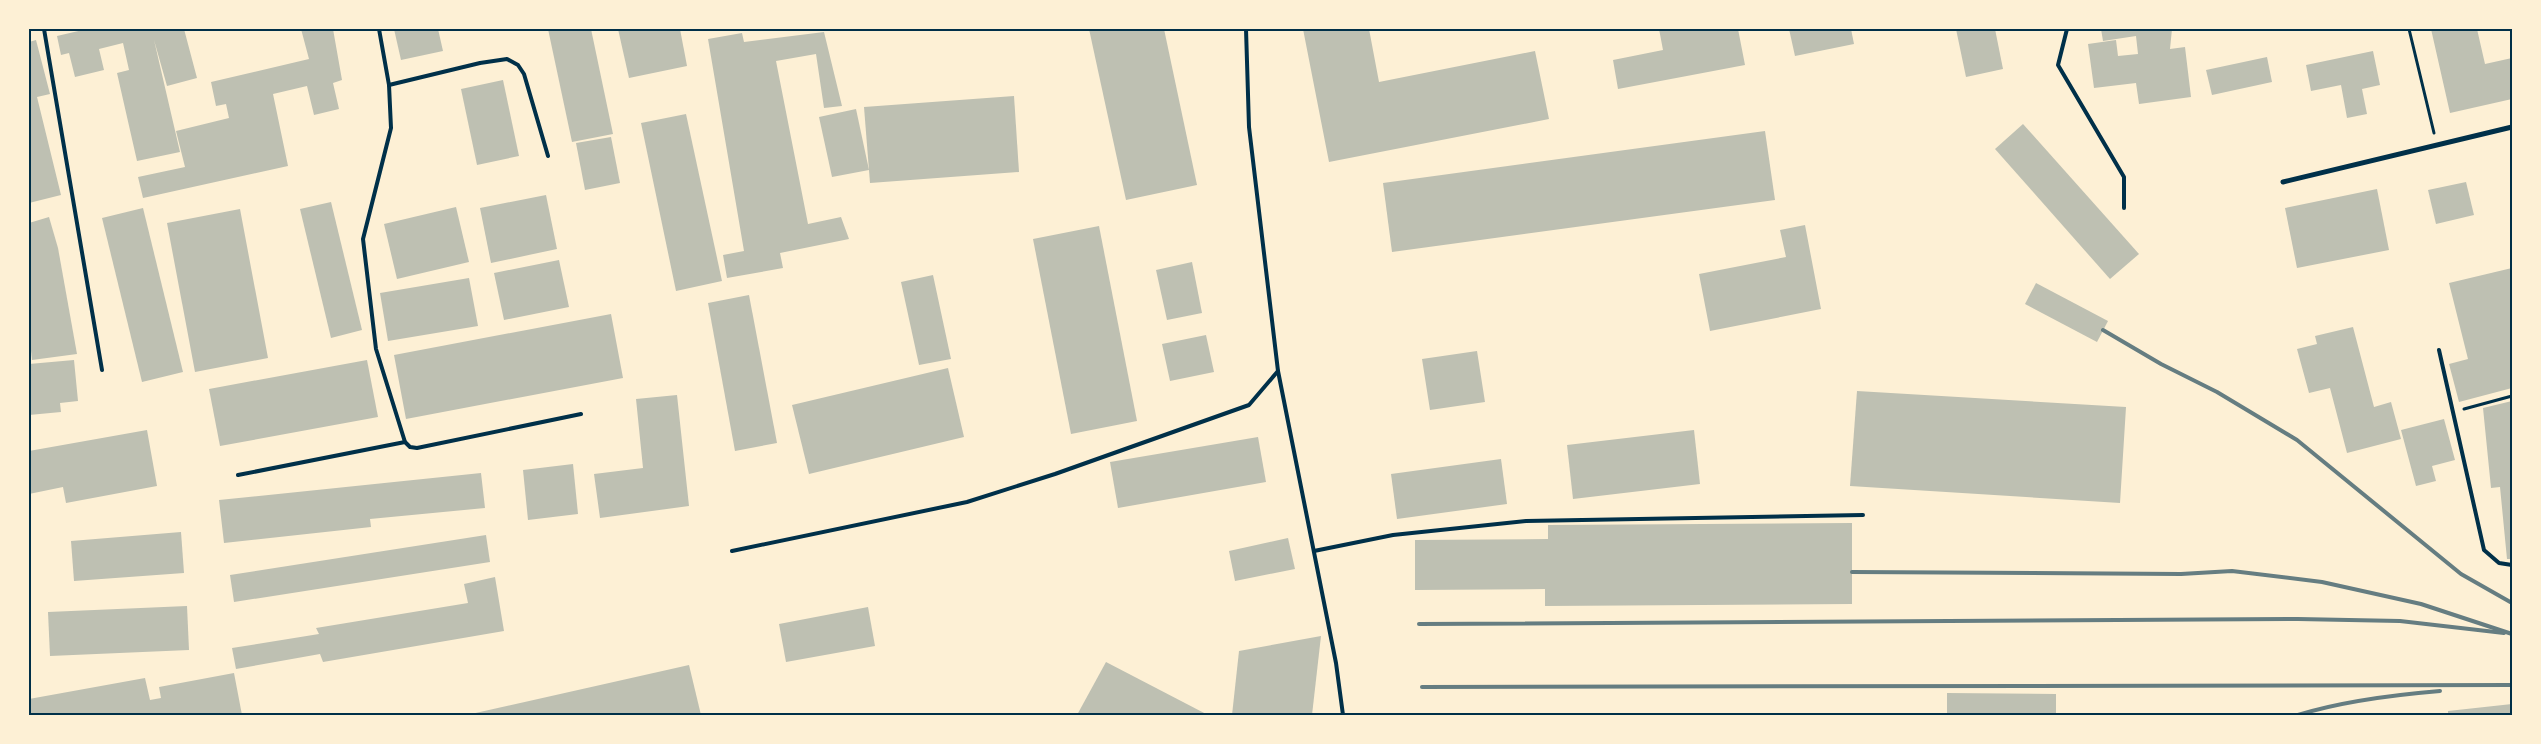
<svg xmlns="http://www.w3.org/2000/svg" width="2541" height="744" viewBox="0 0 2541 744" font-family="'Fira Sans Condensed',sans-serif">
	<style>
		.building { fill: #bec0b2 }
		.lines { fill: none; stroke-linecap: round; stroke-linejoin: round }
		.path { stroke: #003049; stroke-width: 3 }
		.service { stroke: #003049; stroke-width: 4 }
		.minor { stroke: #003049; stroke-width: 5 }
		.rail { stroke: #657d81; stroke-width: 4 }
		.neatline { fill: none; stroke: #003049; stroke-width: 2 }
	</style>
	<rect width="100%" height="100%" fill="#fdf0d5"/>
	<g class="building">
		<path d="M87,29h97l13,49 -30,8 -13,-46 26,112 -43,9 -20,-88 12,-3 -6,-27 -24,6 5,21 -29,7 -6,-24 -8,2 -4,-19z"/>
		<path d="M301,29h32l9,51 -9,3 6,26 -25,6 -7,-29 -34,8 15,72 -145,32 -5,-21 47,-10 -9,-36 53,-13 -3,-14 -10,2 -5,-24 98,-23z"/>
		<path d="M394,29h44l5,22 -42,9z"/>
		<path d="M548,29h43l22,105 -41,8z"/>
		<path d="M618,29h62l7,37 -58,12z"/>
		<path d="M1089,29h75l33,156 -71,15z"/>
		<path d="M1303,29h66l10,53 156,-31 14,68 -220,43z"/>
		<path d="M1659,29h79l7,36 -127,24 -5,-29 50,-10z"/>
		<path d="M1789,29h62l3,15 -59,12z"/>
		<path d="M1956,29h39l8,40 -37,8z"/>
		<path d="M2101,29h71l-2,20 15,-2 6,50 -52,7 -3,-21 -42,5 -6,-44 28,-4 2,16 20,-2 -2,-18 -33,5z"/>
		<path d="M2431,29h46l8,35 27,-6v41l-62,14z"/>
		<path d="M824,32l18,74 -18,2 -8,-54 -40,7 32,163 33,-7 8,22 -69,14 3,15 -56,10 -4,-23 21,-4 -36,-212 34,-6 2,9z"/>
		<path d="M36,40l14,54 -13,3 24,98 -32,8v-161z"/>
		<path d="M2373,51l7,34 -18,4 5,25 -20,4 -6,-33 -30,6 -5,-26z"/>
		<path d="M2267,57l5,25 -60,13 -6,-25z"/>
		<path d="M503,80l16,76 -42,9 -16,-76z"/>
		<path d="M1014,96l5,76 -149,11 -6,-76z"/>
		<path d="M856,109l13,61 -37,7 -13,-60z"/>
		<path d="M686,114l36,167 -46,10 -35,-168z"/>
		<path d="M2023,124l116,130 -29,25 -115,-130z"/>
		<path d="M1765,131l10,69 -383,52 -9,-69z"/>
		<path d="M611,137l9,46 -35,7 -9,-47z"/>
		<path d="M2466,182l8,33 -38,9 -8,-34z"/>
		<path d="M2377,189l12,61 -92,18 -12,-60z"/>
		<path d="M546,195l11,54 -66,14 -11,-55z"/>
		<path d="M331,202l31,128 -31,8 -31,-129z"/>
		<path d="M456,207l13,55 -72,17 -13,-55z"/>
		<path d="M143,208l40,164 -41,10 -40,-164z"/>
		<path d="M240,209l28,149 -73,14 -28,-149z"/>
		<path d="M49,217l9,31 19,106 -45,6 -3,-28v-109z"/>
		<path d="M1805,225l16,84 -111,22 -11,-57 87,-17 -6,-27z"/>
		<path d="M1099,226l38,195 -66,13 -38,-195z"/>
		<path d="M559,260l10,47 -65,13 -10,-47z"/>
		<path d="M1192,262l10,51 -35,7 -11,-50z"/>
		<path d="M2512,268v120l-53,14 -10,-38 19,-5 -19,-76z"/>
		<path d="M933,275l18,84 -32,6 -18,-83z"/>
		<path d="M469,278l9,48 -90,15 -8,-48z"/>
		<path d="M2036,283l72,38 -11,21 -72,-38z"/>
		<path d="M749,295l28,148 -42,8 -27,-148z"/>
		<path d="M611,314l12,64 -217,41 -12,-64z"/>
		<path d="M2353,327l21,80 17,-5 10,37 -54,14 -17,-65 -21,5 -12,-44 20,-5 -2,-8z"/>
		<path d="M1206,335l8,37 -44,9 -8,-37z"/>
		<path d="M1477,351l8,51 -55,8 -8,-51z"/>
		<path d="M74,360l4,41 -18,2 1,9 -32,3v-51z"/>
		<path d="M367,360l11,57 -158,29 -11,-57z"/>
		<path d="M948,368l16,69 -155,37 -17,-69z"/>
		<path d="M1857,391l269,16 -6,96 -270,-17z"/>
		<path d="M677,395l12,111 -89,12 -6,-44 49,-6 -7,-69z"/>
		<path d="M2512,401v158h-5l-7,-72 -9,1 -8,-80z"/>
		<path d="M2444,419l11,41 -23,6 4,15 -20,5 -15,-56z"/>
		<path d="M147,430l10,56 -91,17 -3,-16 -34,7v-43z"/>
		<path d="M1694,430l6,54 -127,15 -6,-54z"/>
		<path d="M1258,437l8,45 -148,26 -8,-46z"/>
		<path d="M1501,459l6,45 -110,15 -6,-45z"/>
		<path d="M573,464l5,50 -50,6 -5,-50z"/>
		<path d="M481,473l4,35 -115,11 1,8 -147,16 -5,-43z"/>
		<path d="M1852,523v81l-307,2v-17l-130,1v-50l133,-1v-14z"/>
		<path d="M181,532l3,41 -110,8 -3,-40z"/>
		<path d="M486,535l4,27 -256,40 -4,-27z"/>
		<path d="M1288,538l7,31 -60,12 -6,-30z"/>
		<path d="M495,577l9,54 -181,31 -3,-8 -84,15 -4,-21 87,-14 -3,-6 152,-25 -4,-19z"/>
		<path d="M187,606l2,44 -139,6 -2,-44z"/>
		<path d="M868,607l7,39 -89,16 -7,-38z"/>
		<path d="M1321,636l-9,79h-80l7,-64z"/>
		<path d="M1106,662l102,53h-131z"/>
		<path d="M689,665l12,50h-230v-1z"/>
		<path d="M234,673l8,42h-213v-16l116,-21 5,22 11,-2 -2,-11z"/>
		<path d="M1947,693l109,1v21h-109z"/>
		<path d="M2512,704v11h-64v-4z"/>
	</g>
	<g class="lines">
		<g class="path">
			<path d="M2409,29l25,104"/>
			<path d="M2464,409l48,-13"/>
		</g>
		<g class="service">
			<path d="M44,29l58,341"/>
			<path d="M379,29l10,56 2,43 -28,111 13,110 29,93 5,5 7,1 164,-34"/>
			<path d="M1246,29l3,98 29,244 58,292 7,52"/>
			<path d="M2067,29l-9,36 66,112v31"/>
			<path d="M389,85l91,-22 27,-4 11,6 6,9 24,82"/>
			<path d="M2439,350l45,200 15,13 13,2"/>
			<path d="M238,475l167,-33"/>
			<path d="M732,551l235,-49 88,-28 194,-69 29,-34"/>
			<path d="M1314,551l79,-16 133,-14 337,-6"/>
		</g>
		<path class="minor" d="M2283,182l229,-55"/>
		<g class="rail">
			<path d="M2103,330l58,34 56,28 80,48 164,134 51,29"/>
			<path d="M1852,572l329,2 51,-3 90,11 99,22 91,30"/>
			<path d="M1419,624l879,-5 102,2 104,12"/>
			<path d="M1422,687l1090,-2"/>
			<path d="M2298,715c45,-14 94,-20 142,-24"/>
		</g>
	</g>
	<rect width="2541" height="744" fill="none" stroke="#fdf0d5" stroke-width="60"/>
	<rect x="30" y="30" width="2481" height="684" class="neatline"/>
</svg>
